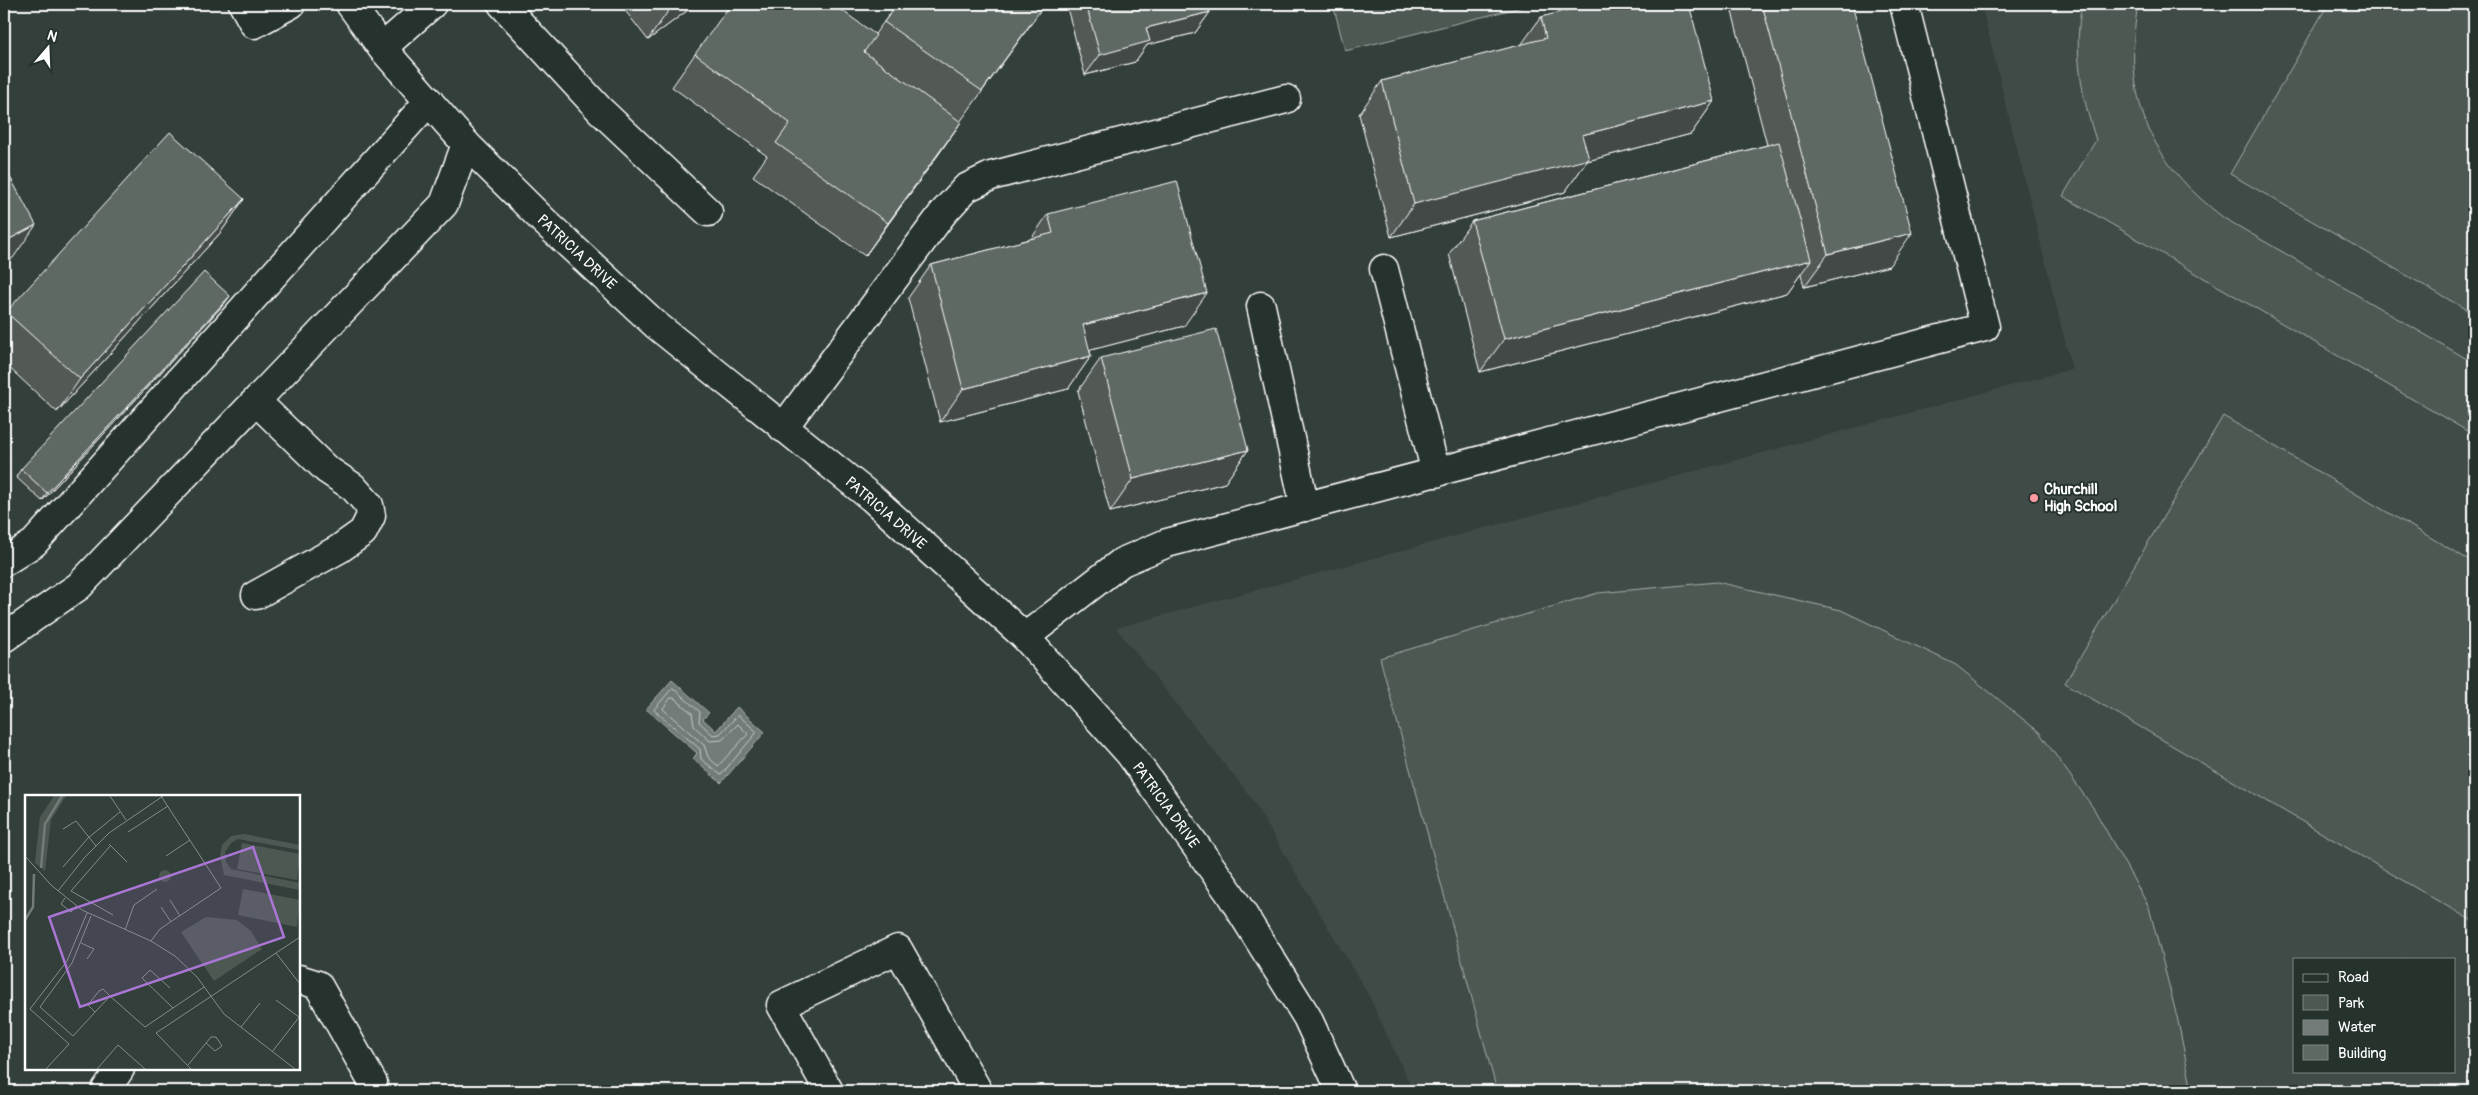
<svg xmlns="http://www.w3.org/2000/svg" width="2478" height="1095" viewBox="0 0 2478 1095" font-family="Pangolin,sans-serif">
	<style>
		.built { fill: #404c47; fill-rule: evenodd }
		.green { fill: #4d5853; stroke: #a6aca9 }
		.water { fill: #737b78; stroke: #abb0ae }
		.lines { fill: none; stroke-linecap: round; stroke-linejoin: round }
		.shore { stroke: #c7cac9; stroke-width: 1 }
		.minor-casing { stroke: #fff; stroke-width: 31 }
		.minor { stroke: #26332d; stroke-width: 28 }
		.wall { fill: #525a56; stroke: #fff }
		.shaded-wall { fill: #424a46; stroke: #fff }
		.building { fill: #5f6964; stroke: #fff }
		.poi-dot { fill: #ff9aa2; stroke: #26332d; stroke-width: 2 }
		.labels { text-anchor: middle; stroke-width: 4; stroke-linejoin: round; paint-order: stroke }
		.street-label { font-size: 15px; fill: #fff; stroke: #26332d }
		.poi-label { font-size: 15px; font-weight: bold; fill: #fff; stroke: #26332d; text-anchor: start }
		.inset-river { fill: none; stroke: #737b78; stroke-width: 2.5 }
		.inset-road { fill: none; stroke: #858c89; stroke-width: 1 }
		.view { fill: #a976d5; fill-opacity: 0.15; stroke: #a976d5; stroke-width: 2.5 }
		.inset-edge { fill: none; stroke: #fff; stroke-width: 2.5 }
	</style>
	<rect width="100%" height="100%" fill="#333f3a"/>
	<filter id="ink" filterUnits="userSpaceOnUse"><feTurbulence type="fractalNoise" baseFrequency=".02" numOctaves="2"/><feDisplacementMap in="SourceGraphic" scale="10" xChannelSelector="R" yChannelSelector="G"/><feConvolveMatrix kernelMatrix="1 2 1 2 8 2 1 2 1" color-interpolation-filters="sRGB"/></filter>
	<g filter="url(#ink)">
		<path class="built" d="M1981,4h493v1087h-1061l-44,-95 -119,-200 -134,-168 956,-259zM2294,959h160v112h-160z"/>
		<g class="green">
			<path d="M1333,4h188l1,3 -177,44z"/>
			<path d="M2082,4h56c-16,93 11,157 86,214l250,145v72l-411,-239 33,-56c-15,-45 -23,-90 -14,-136z"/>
			<path d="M2328,4h146v310l-244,-140z"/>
			<path d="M2223,416l251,147v359l-409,-239z"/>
			<path d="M1717,582l124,28 115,55 83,67 55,77 55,98 29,114 14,70h-695l-117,-433 218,-65z"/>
		</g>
		<path class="water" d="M672,680l37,33 -6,6 13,12 21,-24 28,25 -44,51 -28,-24 4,-6 -51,-44z"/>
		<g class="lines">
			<g class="shore">
				<path d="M673,688l27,24 -1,10 14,13 7,-1 18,-19 19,17 -36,43 -20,-16 -1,-10 -46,-39z"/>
				<path d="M671,698h3l18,15 2,13 16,15 12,-1 16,-16 10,10 -30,32 -10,-9 -4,-12 -41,-36z"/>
			</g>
			<g class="minor-casing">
				<g id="minor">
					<path d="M243,4l11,20 37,-20"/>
					<path d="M350,4l32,44 84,96 80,79 110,102 216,173 153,139 105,117 99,138 78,125 34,74"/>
					<path d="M502,4l98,106 108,102"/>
					<path d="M382,48l50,-44"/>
					<path d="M1384,269l52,204"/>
					<path d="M1261,306l44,201"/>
					<path d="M783,428l160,-215 23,-25 25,-12 295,-77"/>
					<path d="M4,562l30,-19 395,-442"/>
					<path d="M256,595l83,-46 24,-17 8,-16 -2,-11 -16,-18 -27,-18 -70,-68"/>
					<path d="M1025,637l97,-75 45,-19 818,-216 -81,-323"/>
					<path d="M4,638l75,-52 365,-382 22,-60"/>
					<path d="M299,979l19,6 55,98"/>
					<path d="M105,1091l15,-22"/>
					<path d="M829,1091l-48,-86 117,-56 80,142"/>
				</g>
			</g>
			<use href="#minor" class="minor"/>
		</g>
		<g class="wall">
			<path d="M620,4h76l-48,36z"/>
			<path d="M897,4l137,16 -74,102h1l-23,33 -73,101 -112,-80 14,-20 -95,-69 23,-33 180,-20z"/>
			<path d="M1066,4h141l3,8 -15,21 -48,12 -12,17 -50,13z"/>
			<path d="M1730,4h122l37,262 -85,21 -3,-13 -14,19 -307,79 -31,-118 23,-33 295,-76z"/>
			<path d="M1541,17l173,84 -23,33 -104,27 -22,31 -174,45 -32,-123 23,-33 139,-36z"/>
			<path d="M244,199l-23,33 -164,180 -53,-49v-48l2,-3z"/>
			<path d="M1048,214l136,112 -94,24 1,6 -23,33 -128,33 -32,-124 23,-33 100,-26z"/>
			<path d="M225,303l-183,198 -26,-24 5,-8z"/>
			<path d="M1101,358l147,92 -23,33 -115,29 -32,-121z"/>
		</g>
		<g class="shaded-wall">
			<path d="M675,4h21l-48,36 23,-33z"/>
			<path d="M1210,12l-15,21 -48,12 -12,17 -50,13 15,-20 46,-27z"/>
			<path d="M1714,101l-23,33 -104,27 -22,31 -174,45 23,-33 168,-69z"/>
			<path d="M961,122l-23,33 -73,101 23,-33z"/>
			<path d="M244,199l-23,33 -164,180 23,-33z"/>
			<path d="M36,225l-23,33 -9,5v-21z"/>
			<path d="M1912,233l-23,33 -85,21 24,-33z"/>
			<path d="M1811,260l-24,33 -307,79 24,-33z"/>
			<path d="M1207,293l-23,33 -124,32 23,-33z"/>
			<path d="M230,296l-5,7 -183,198 5,-8z"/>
			<path d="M1091,356l-23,33 -128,33 23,-33z"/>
			<path d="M1248,450l-23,33 -115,29 23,-33z"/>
		</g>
		<g class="building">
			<path d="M669,4h6l-4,3z"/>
			<path d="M731,4h102l43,31 -12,17 97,70 -73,101 -112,-80 14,-20 -95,-69z"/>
			<path d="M897,4h148l-63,87 -98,-69z"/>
			<path d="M1086,4h121l3,8 -64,16 4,13 -50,14z"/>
			<path d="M1591,4h98l25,97 -132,34 7,24 -175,45 -32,-123 164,-43 -5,-21z"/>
			<path d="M1762,4h90l60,229 -84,21z"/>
			<path d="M170,132l74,67 -164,180 -74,-67z"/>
			<path d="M1779,142l32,118 -307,79 -32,-118z"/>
			<path d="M4,166l32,59 -32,17z"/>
			<path d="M1177,181l30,112 -124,32 8,31 -128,33 -32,-124 122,-32 -5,-19z"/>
			<path d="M204,272l26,24 -183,197 -26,-24z"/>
			<path d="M1216,329l32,121 -115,29 -32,-121z"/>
			<path d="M4,453l4,8 -4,3z"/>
		</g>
	</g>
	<circle class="poi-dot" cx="2034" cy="498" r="5"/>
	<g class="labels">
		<g class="street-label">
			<text transform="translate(577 252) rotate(43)" y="5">PATRICIA DRIVE</text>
			<text transform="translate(886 513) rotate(41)" y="5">PATRICIA DRIVE</text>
			<text transform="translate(1166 805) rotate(54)" y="5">PATRICIA DRIVE</text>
		</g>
		<g class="poi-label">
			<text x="2044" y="494">Churchill<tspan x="2044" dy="17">High School</tspan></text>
		</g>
	</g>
	<g transform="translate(25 795)">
		<rect width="275" height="275" fill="#333f3a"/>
		<path d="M29,1h12l-15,24 -6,51 -10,-8 5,-46zM219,39l56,11v5l-62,-11 -7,4 -6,9 1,10 5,7 69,14v7l-76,-15 -4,-19 2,-11 9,-9zM217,48l58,11 -3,26 -60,-11zM134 81a6 6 0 1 1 12 0a6 6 0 1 1-12 0ZM218,94l57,11 -3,27 -59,-12zM181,122l31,3 14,11 11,18 -48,32 -33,-49z" fill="#4d5853"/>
		<path class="inset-river" d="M16,73l4,-44 17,-28M0,125l8,-13 1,-33"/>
		<path class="inset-road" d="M85,1l16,24M38,34l13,-8 20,25M103,37l40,-26M84,49l18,18M86,50l-40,46 42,24M0,61l26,29 31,25 69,31 24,15 22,21 27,37 71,55M141,61l24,-16M38,72l25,-29 32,-26M33,96l27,-34 24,-24 54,-37M40,103l-4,6 10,8 5,-6M145,105l10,16M136,112l10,15M66,121l-19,47 -32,44 33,29 37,-40 35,31 59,-40M100,135l9,-25 23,-16M126,146l9,-12 61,-41 -60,-92M56,148l13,6 -7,10M251,158l24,31M145,193l-20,-18 -8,8 31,30M251,205l23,17M70,217l-7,-7 11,-14 4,-2 7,7M216,232l19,-24M247,257l28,-36M163,270l18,-22 5,-6h5l6,9 -7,5 -9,-8M21,274l23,-25 -39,-35 37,-48 20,-48M72,274l21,-24 27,24M166,274l-35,-36 144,-96"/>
		<path class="view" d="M228,52l31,90 -204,70 -31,-90z"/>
		<rect width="275" height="275" class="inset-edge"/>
	</g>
	<rect width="2478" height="1095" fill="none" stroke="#26332d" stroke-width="20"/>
	<rect x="10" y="10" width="2458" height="1075" fill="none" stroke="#fff" stroke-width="2" filter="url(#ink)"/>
	<rect x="2293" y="958" width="162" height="115" fill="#26332d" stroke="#7d8581"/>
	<rect x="2303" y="974" width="25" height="8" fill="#26332d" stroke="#7d8581"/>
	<text x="2338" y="982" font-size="15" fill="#ffffff">Road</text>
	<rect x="2303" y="995" width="25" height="15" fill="#4d5853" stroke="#7d8581"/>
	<text x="2338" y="1008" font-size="15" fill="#ffffff">Park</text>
	<rect x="2303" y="1020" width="25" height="15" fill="#737b78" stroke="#7d8581"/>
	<text x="2338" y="1032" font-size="15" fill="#ffffff">Water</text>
	<rect x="2303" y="1045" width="25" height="15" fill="#5f6964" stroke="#7d8581"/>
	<text x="2338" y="1058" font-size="15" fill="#ffffff">Building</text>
	<g transform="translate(48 48) rotate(19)" stroke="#26332d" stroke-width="4" paint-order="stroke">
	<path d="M0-4L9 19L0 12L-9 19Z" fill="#ffffff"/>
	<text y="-8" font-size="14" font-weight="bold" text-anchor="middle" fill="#ffffff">N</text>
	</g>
</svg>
